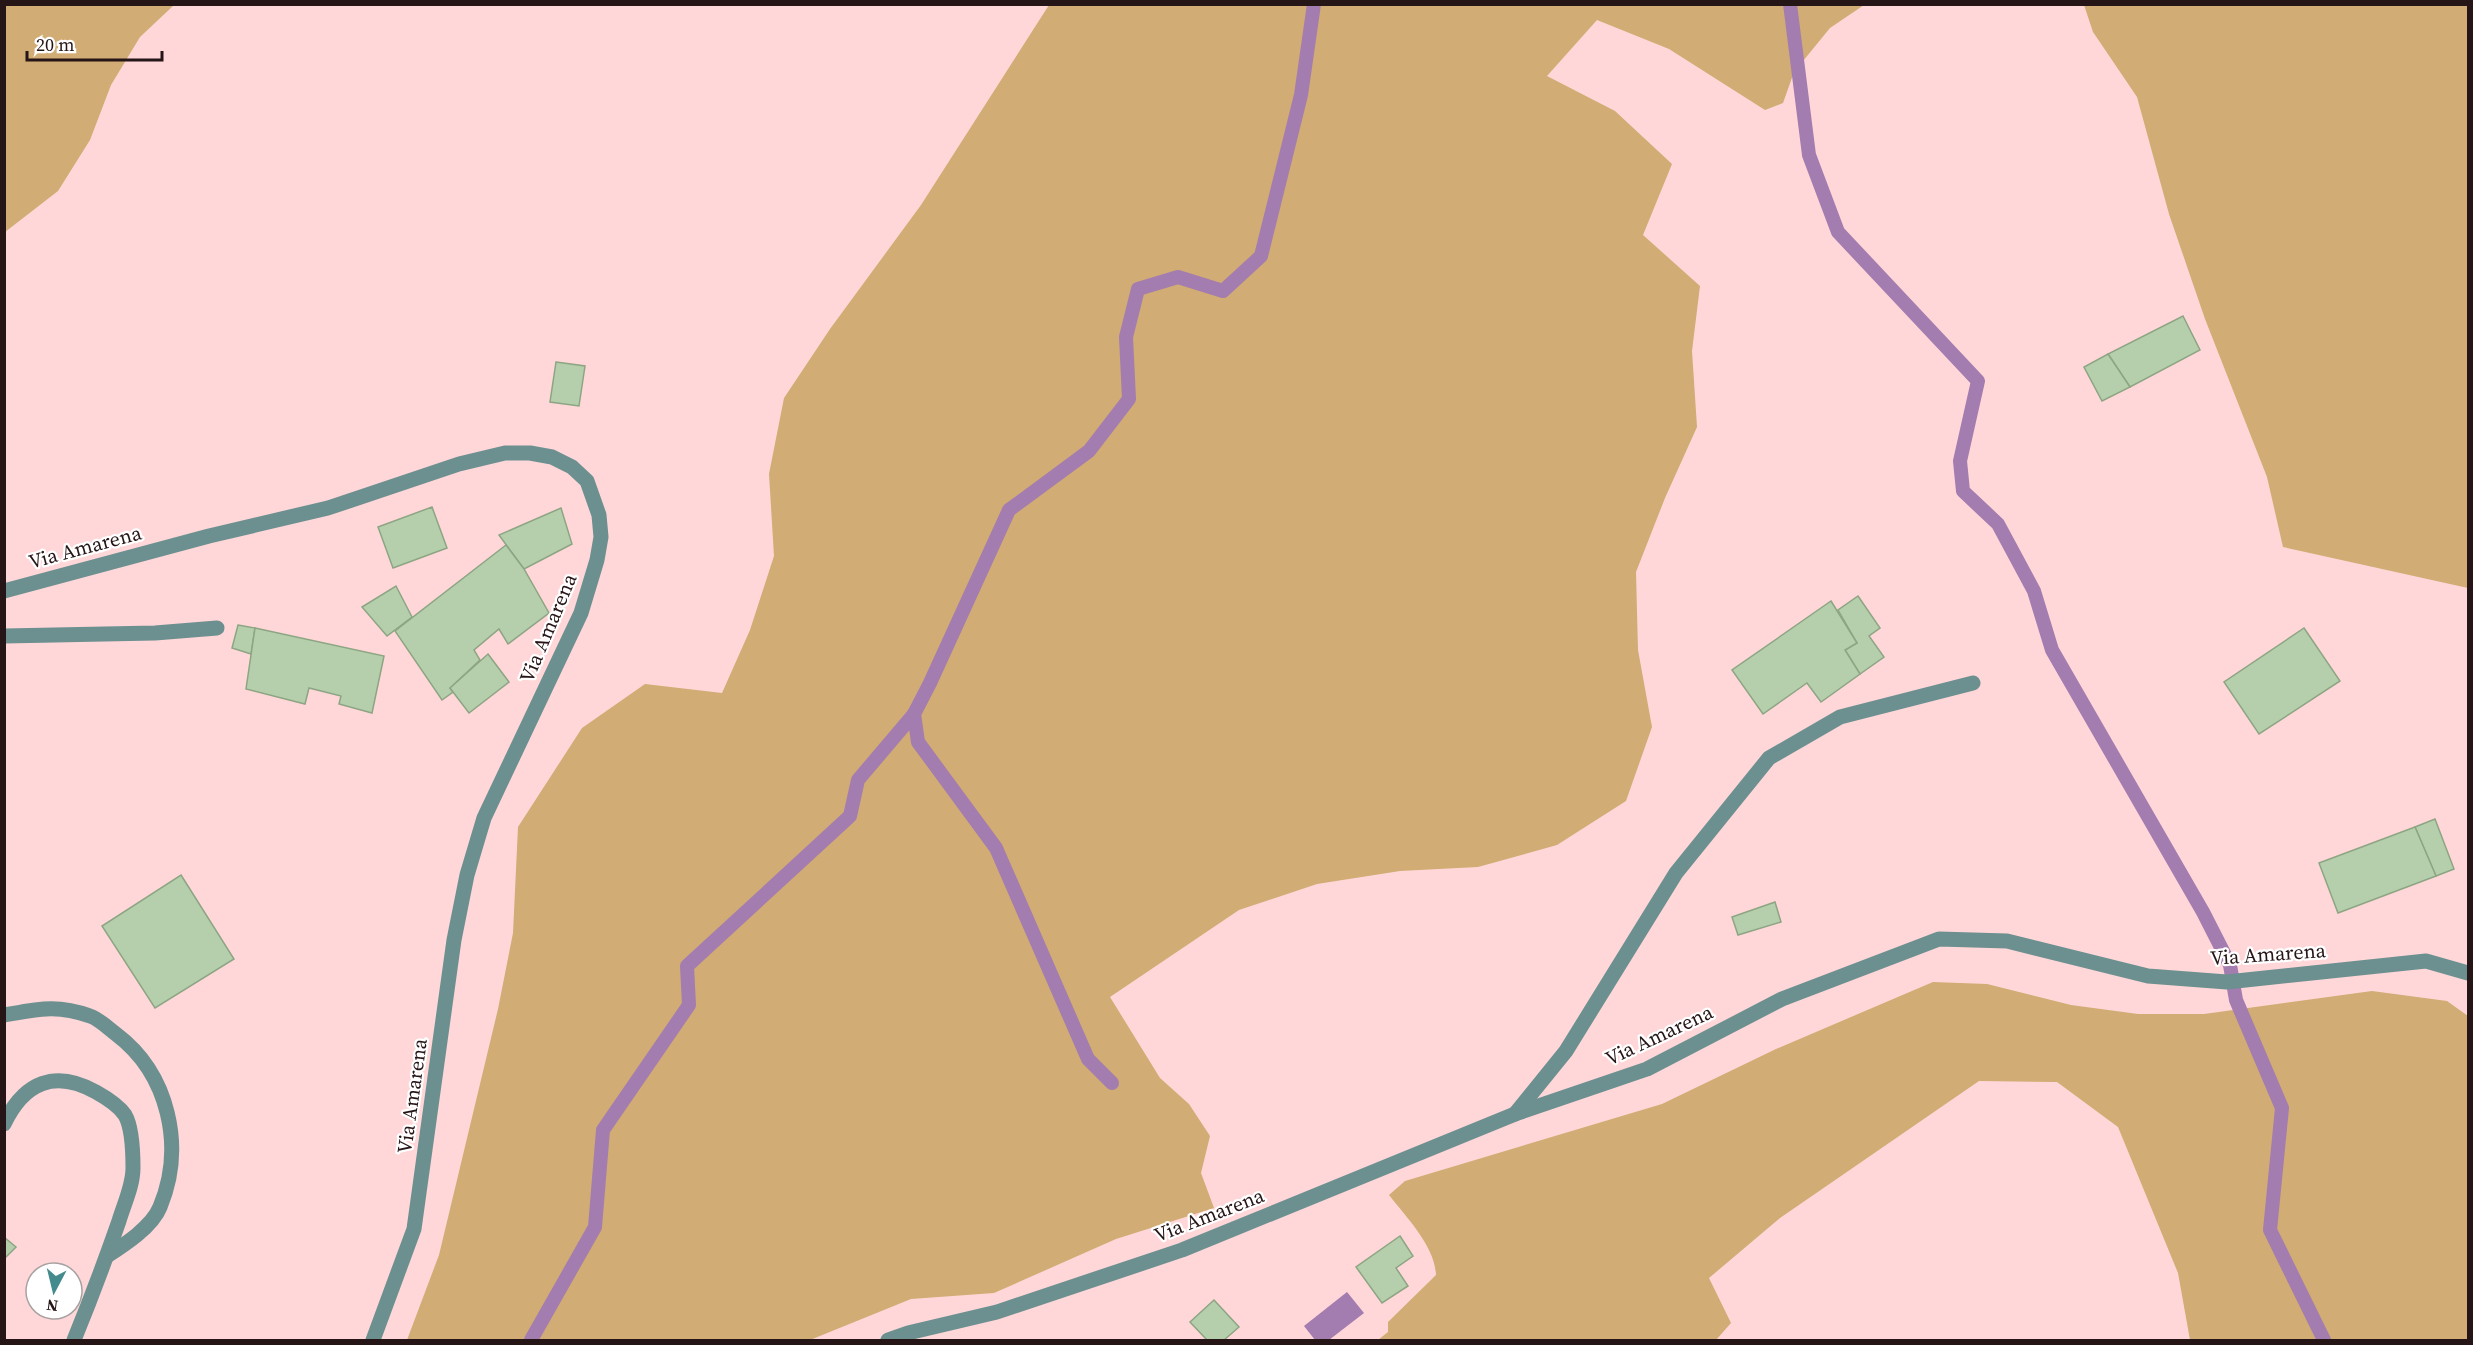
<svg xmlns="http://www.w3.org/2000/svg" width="2473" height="1345" viewBox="0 0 2473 1345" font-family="'Source Serif 4',serif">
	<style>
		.green { fill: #d1ac74 }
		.water { fill: #a37cb0 }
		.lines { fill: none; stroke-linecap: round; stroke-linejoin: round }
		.stream { stroke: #a37cb0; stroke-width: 14 }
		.building { fill: #b5cfac; stroke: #8da583; stroke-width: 1.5 }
		.minor { stroke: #6c9090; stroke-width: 15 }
		.labels { text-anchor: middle; stroke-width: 4.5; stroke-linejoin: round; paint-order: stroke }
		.street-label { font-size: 20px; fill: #261516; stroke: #fff }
	</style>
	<rect width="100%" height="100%" fill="#ffd7d8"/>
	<g class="green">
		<path d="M5,4l169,1 -34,32 -29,48 -21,55 -32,51 -53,41z"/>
		<path d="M1049,5h815l-34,23 -36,44 -11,31 -18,7 -96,-61 -72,-29 -50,56 68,35 57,53 -29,71 57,51 -8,65 5,76 -32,71 -29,74 2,78 14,77 -26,74 -69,44 -79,22 -78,4 -83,13 -78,26 -129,87 50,81 29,26 21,32 -9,37 13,35 -98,31 -122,54 -83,6 -101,41h-403l32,-85 59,-246 15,-76 5,-106 64,-99 63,-44 77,9 28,-63 24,-74 -5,-82 15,-76 46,-69 91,-124z"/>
		<path d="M2084,5h384v583l-185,-41 -16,-70 -62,-158 -36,-105 -32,-117 -44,-65z"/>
		<path d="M1933,982l54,2 84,21 67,9h66l168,-23 75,10 21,15v324h-278l-12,-67 -60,-146 -61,-45 -78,-1 -199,137 -71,60 22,45 -15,17h-338l10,-8v-10l48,-47c-1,-29 -30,-58 -47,-80l16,-14 257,-77 114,-55z"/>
	</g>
	<path class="water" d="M1347,1292l17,21 -35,27h-14l-11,-14z"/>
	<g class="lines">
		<g class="stream">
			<path d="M1790,4l19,151 29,77 140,149 -18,80 3,30 35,33 36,67 18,59 151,262 27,53 6,35 46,108 -12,122 54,110"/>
			<path d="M914,714l4,28 78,106 92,211 24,24"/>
			<path d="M531,1340l64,-113 8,-97 86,-125 -2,-39 163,-150 8,-36 56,-66 16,-31 79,-173 80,-59 40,-52 -3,-62 12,-48 40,-12 45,14 38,-35 40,-161 13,-91"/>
		</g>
	</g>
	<g class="building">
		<path d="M2183,316l17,34 -70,37 -22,-33z"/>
		<path d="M2108,354l22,33 -28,14 -18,-34z"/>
		<path d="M556,362l29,4 -6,40 -29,-4z"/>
		<path d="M432,507l15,41 -54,20 -15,-41z"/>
		<path d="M561,508l11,36 -48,25 -25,-34z"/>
		<path d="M506,545l18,24 25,44 -41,31 -9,-15 -25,21 6,10 -30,28 3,4 -11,8 -47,-69z"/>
		<path d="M396,586l16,31 -25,19 -25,-29z"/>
		<path d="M1858,596l22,32 -11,8 15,21 -24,17 -15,-24 12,-7 -19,-33z"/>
		<path d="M1831,601l26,42 -12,7 15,24 -39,28 -14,-19 -44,31 -31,-44z"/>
		<path d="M238,625l17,3 -4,26 -19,-6z"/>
		<path d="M255,628l129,28 -12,57 -33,-9 2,-8 -32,-8 -4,16 -59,-15z"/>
		<path d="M2304,628l36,53 -81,53 -35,-52z"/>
		<path d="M488,654l21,28 -40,31 -19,-25z"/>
		<path d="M2435,819l19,50 -18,7 -21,-49z"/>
		<path d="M2415,827l21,49 -98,37 -19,-50z"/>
		<path d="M181,875l53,84 -79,49 -53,-82z"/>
		<path d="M1775,902l6,20 -43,13 -6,-18z"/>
		<path d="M1400,1236l13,20 -17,12 12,18 -26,17 -26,-36z"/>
		<path d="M4,1237l12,10 -12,12z"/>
		<path d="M1214,1300l25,27 -15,13h-17l-17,-18z"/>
	</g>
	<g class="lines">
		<g class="minor">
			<path d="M4,591l205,-55 119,-28 131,-44 46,-11h25l22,4 20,10 15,14 12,34 2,22 -4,23 -16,53 -97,205 -17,57 -13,65 -40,289 -41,111"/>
			<path d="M4,636l151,-3 62,-5"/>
			<path d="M4,1015c34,-6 53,-11 86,1 9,3 18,12 26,18 53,40 69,113 44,173 -8,20 -36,38 -53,49"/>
			<path d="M1515,1114l51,-63 110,-178 93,-115 71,-41 133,-34"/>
			<path d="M4,1124c20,-42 51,-55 92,-32 9,5 23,14 29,23 7,12 8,39 8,53 0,18 -9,36 -14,53 -14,40 -29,80 -45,119"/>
			<path d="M888,1340l20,-7 89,-21 185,-62 333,-136 132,-45 135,-70 157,-60 68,2 141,35 79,6 199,-21 42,12"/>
		</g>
	</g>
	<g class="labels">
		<g class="street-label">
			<text transform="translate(85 547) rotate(-15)" y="7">Via Amarena</text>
			<text transform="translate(548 628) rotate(-67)" y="7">Via Amarena</text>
			<text transform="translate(2268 954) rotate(-4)" y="7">Via Amarena</text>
			<text transform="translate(1659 1035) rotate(-25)" y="7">Via Amarena</text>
			<text transform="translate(412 1096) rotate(-82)" y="7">Via Amarena</text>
			<text transform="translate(1209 1215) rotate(-21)" y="7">Via Amarena</text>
		</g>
	</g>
	<rect width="2473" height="1345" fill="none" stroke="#261516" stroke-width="12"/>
	<g transform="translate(54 1291) rotate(187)"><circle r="28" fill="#ffffff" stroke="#a8a1a2" stroke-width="1.5"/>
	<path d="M0-4.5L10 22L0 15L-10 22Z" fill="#438b8d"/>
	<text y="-9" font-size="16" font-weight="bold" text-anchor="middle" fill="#261516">N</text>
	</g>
	<path d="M27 51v9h135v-9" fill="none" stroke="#261516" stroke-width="3"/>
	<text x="36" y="51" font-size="18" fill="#261516" stroke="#ffffff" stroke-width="4.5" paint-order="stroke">20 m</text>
</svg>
